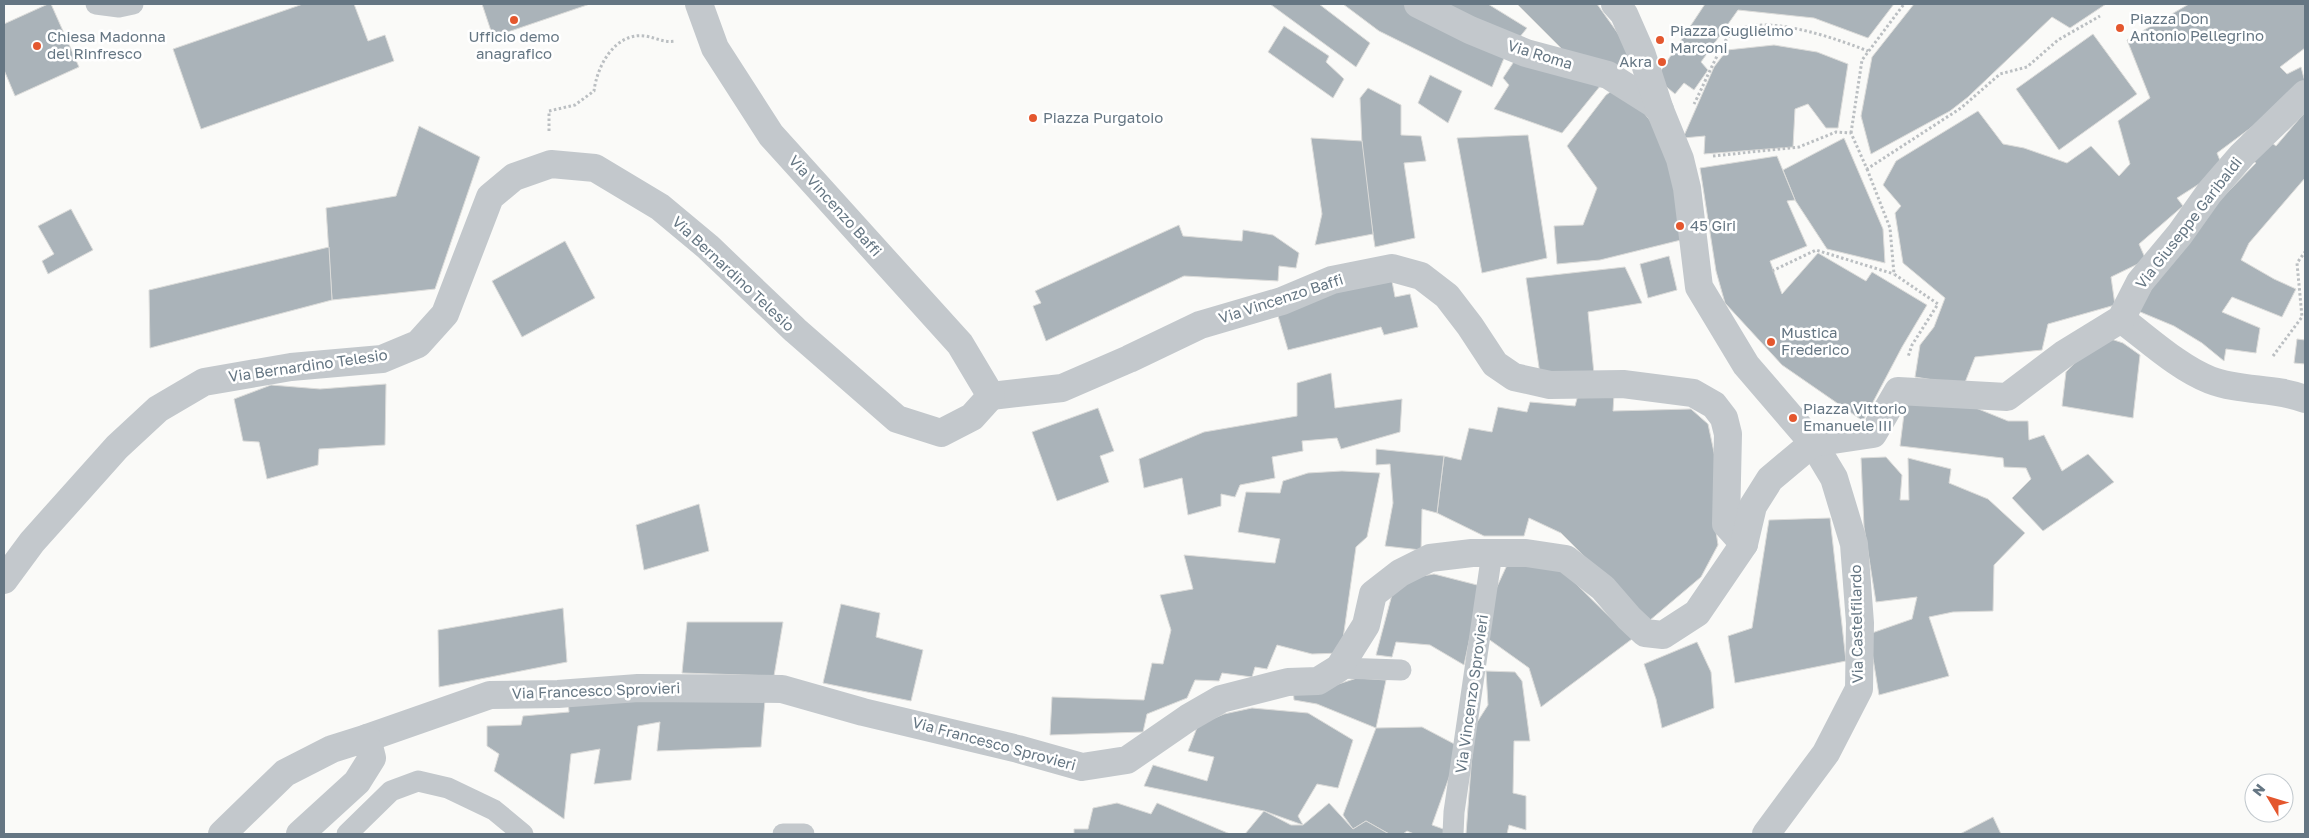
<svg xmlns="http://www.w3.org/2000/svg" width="2309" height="838" viewBox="0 0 2309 838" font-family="'Golos Text',sans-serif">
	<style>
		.building { fill: #aab3b9; stroke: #dcdcda }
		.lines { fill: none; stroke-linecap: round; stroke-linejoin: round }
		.path { stroke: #bbbfc2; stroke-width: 3; stroke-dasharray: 2.5 2.5; stroke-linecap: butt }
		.service { stroke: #c3c8cc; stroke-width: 21 }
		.minor { stroke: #c3c8cc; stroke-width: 28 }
		.poi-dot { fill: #e4572e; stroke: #fff; stroke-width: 2 }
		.labels { text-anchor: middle; stroke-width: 5; stroke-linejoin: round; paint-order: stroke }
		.poi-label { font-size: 15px; fill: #657683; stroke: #fff; text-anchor: start }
		.street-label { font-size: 15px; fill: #657683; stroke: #fff }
	</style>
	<rect width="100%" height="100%" fill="#fafaf8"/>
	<g class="building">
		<path d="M48,4h3l28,63 -64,29 -11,-26v-46z"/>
		<path d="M303,4h51l14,37 17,-6 9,26 -193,68 -28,-80z"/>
		<path d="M482,4h108l-97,33z"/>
		<path d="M1270,4h49l51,39 -14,24z"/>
		<path d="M1343,4h65l99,47 -15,36 -113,-56z"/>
		<path d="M1442,4h46l39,24 -8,10z"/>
		<path d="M1517,4h80l35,49 -15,16 -50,-15z"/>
		<path d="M1705,4h189l-26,34 -54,-20 -76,-8 -37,52 7,8 -14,20 -10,-7 -9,11 -19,-16z"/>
		<path d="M1914,4h192l-36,24 -18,-11 -84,80 -18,14 -79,43 -10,-38 11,-59z"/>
		<path d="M2189,4h116v44l-25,19 7,7 14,-7 4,15 -41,36 -47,35 4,10 -11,14 -33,21 6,8 -44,38 7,16 -35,17 4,28 -67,19 -6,26 -67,7 -11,28 -49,-8 5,-32 14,-18 11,-29 -42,-35 -8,-50 6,-7 -18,-21 13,-24 82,-50 25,33 21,4 43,15 24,-17 28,30 11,-12 -12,-43 32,-23 -23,-58z"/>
		<path d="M1284,26l45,30 -3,6 18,17 -11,19 -65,-46z"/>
		<path d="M2093,34l44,60 -78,56 -43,-61z"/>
		<path d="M1774,45l43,7 31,12 -10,64h-12l-18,-24 -13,5 -2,38 -89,7 1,-18 -22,2 31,-71 13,-17z"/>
		<path d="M1515,60l86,25 -39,48 -68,-24 15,-24 -6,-7z"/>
		<path d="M1430,75l32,16 -14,32 -30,-20z"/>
		<path d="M1368,88l33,17v30l20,1 5,25 -22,2 11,75 -40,9 -12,-79 -3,-70z"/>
		<path d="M1613,90l28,19 27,34 17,96 -85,21 -43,4 -3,-38 29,-1 14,-37 -30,-42 39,-51z"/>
		<path d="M2305,112v66l-56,65 -8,17 33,19 22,10 -14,28 -50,-20 -10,15 38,16 -4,25 -30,-4 -2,12 -22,-18 -28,-17 -36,-15 36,-59 5,4 41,-56 36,-37 -6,-4 18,-19 8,6z"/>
		<path d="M419,126l61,31 -45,132 -103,11 -6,-92 70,-12z"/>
		<path d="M1528,135l19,123 -65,15 -25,-135z"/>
		<path d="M1311,138l51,3 11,93 -58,11 7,-31z"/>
		<path d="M1844,138l39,91 2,34 -58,-14 -32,-49 -12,-30z"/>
		<path d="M1777,156l18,44 -8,1 20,45 -37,15 12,33 36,-41 48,28 6,-9 55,33 -25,42 -39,74 -81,-56 -57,-62 -9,-32 -16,-103z"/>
		<path d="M71,209l22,41 -45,24 -6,-13 12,-7 -16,-28z"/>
		<path d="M1179,225l4,11 59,5 1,-11 30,5 26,18 -3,15 -17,-2 -1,15 -94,-5 -138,65 -13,-35 8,-3 -6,-12z"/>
		<path d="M565,241l30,57 -73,39 -30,-56z"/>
		<path d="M329,247l3,53 -182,48 -1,-58z"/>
		<path d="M1669,256l8,34 -29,8 -8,-34z"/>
		<path d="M1625,267l17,36 -54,9 6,62h-54l-14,-96z"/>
		<path d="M1391,276l4,21 15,-3 8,33 -34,8 -3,-8 -93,23 -12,-41z"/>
		<path d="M2105,337l18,6 17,12 -7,63 -71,-12 4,-34 23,-24z"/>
		<path d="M2297,339l8,1v24l-11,-1z"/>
		<path d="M1331,373l4,35 67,-9 -2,33 -59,17 -4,-11 -35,3 1,10 -31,6 3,21 -35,7 -5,12 -14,-3v12l-33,9 -6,-37 -38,10 -5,-29 65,-27 93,-16v-33z"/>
		<path d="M386,384l-1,61 -66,4 -1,16 -51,14 -8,-37 -16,-1 -9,-42 37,-14 49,4z"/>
		<path d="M1579,391l35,3 -1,17 78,-2 17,15 7,33 -1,61 4,27 -17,32 -52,44 -88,-88 -32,-15 -5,18h-40l-47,-23 7,-57 17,4 8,-32 23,4 6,-25 29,5 3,-10 45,4z"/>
		<path d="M1906,398l65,8 37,15h20l1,19 15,-5 18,36 26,-17 26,28 -71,49 -31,-33 19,-19 -5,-11 -22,-1 -1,-9 -103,-12z"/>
		<path d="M1098,408l16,43 -14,5 9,26 -52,19 -25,-69z"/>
		<path d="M1376,449l68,7 -7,57 -15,-4 -1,41 -36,-4 8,-43 -3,-39 -14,1z"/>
		<path d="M1886,457l16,18 -2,25h9l-1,-42 43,11 -2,14 39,16 37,34 -31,32 -1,46 -40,1 -24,5 20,59 -70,19 -10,-61 43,-15 5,-22 -41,5 -12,-75 -3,-69z"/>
		<path d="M1342,471l38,2 -13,64 -11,10 -15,106 -29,1 -35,-9 -10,24 -12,-2 -3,10 -30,-4 -3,8 -24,-1 -8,18 -40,16 -4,18 -93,3 2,-38 92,3 8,-37 11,1 8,-34 -11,-35 33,-6 -9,-34 91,8 5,-24 -42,-7 8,-40 34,1 3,-12 25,-8z"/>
		<path d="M699,504l10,47 -65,19 -8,-45z"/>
		<path d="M1830,518l16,143 -111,22 -7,-47 24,-8 17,-108z"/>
		<path d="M1508,563l55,8 69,68 -91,68 -12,-39 -42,-30 8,-47z"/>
		<path d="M1434,574l47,12 -17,79 -34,-20 -34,-3 -4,15 -16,-2 18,-68 17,-9z"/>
		<path d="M841,604l39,9 -4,24 47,13 -12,51 -88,-18z"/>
		<path d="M563,608l4,54 -128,25 -1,-57z"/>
		<path d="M687,622h96l-9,54 -92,-3z"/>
		<path d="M1697,642l14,30 3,36 -52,20 -6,-29 -12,-35z"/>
		<path d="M1486,671l29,1 7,9 8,60h-16l-1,52 13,3v34l-17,-5 -2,9h-41l8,-107 14,-22z"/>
		<path d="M1357,678l29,2 -10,48 -59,-24 -23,-4 -1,-13 27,3z"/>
		<path d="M568,700h197l-4,47 -104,4 3,-29 -22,4 -7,54 -37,4 6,-35 -29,5 -7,65 -70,-48 5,-17 -12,-8v-20l34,-1 2,-9 46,-4z"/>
		<path d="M1252,708l56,5 45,27 -15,48 -21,-4 -19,32 5,9 -39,-14 -120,-25 9,-21 54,16 7,-24 -26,-6 10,-26 26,-11z"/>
		<path d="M1422,727l38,20 -28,78 14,5 -1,4h-31l-7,-3 -4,3h-14l-23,-13 -13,8 -10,-14 33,-87z"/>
		<path d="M1117,803l34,11 6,-11 73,31h-156v-5h14l5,-21z"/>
		<path d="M1329,803l24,26 13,-8 23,13h-144l19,-23 27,14h12z"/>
		<path d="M1993,817l8,17h-41z"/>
	</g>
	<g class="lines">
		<g class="path">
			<path d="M1694,104c7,-13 27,-60 35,-68 27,-27 108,3 139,15"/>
			<path d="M549,131v-20l26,-6 19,-14c3,-25 21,-59 51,-55 12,2 19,7 31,5"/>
			<path d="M1851,133l11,-73 42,-56"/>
			<path d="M1713,156l86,-9 37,-15 15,1 16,36 94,-61 39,-34 27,-7 31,-27 42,-24"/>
			<path d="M1867,169l23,59 4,46 44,30 -26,41 -4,12"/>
			<path d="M1772,271l44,-21 78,24"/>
			<path d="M2273,356l29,-39 -5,-54 8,-11"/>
		</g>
		<g class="service">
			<path d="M96,4l23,3 14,-3"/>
			<path d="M1339,668l62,2"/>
			<path d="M347,834l44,-43 27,-10 30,7 46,22 29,24"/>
			<path d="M783,834h21"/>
			<path d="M1453,834l1,-22 38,-259"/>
		</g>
		<g class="minor">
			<path d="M1418,4l52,26 56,23 82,22 46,29 6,6"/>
			<path d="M1615,4l9,10 18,41 18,55 20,49 7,29 12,99 47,78 67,78 21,35 20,66 6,79 -1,66 -33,64 -60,81"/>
			<path d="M2121,319c27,20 58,49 89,61 31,12 65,7 95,19"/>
			<path d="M991,396l71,-8 67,-29 71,-34 82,-24 50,-21 60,-12 29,8 26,20 23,30 25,38 19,13 36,8 73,-1 70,9 21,12 10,13 4,16 -2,90 18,20"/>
			<path d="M4,580l28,-38 85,-95 41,-38 46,-27 87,-15 91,-8 36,-15 27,-30 45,-117 24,-20 37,-13 44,4 65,39 48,40 87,83 102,89 44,14 31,-16 19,-21 -31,-52 -189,-209 -56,-87 -16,-44"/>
			<path d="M367,738l123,-43 68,-1 80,-6 144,1 81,23 155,37 64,18 45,-7 61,-42 33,-19 67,-17 30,-1 21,-13 27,-43 7,-31 27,-21 30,-15 42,-5h54l40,6 37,29 26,30 16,15 18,2 34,-22 47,-69 9,-38 17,-27 43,-36 60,-9 25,-43 109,6 57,-43 57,-35 19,-37 40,-48 29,-41 33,-38 63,-61"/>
			<path d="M222,834l63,-61 47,-24 35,-11 5,20 -15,24 -57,52"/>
		</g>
	</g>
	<g class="poi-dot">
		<circle cx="514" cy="20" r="5"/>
		<circle cx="2120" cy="28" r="5"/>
		<circle cx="1660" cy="40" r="5"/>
		<circle cx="37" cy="46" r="5"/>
		<circle cx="1662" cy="62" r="5"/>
		<circle cx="1033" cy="118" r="5"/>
		<circle cx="1680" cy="226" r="5"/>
		<circle cx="1771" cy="342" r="5"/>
		<circle cx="1793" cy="418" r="5"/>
	</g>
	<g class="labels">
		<g class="poi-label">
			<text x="2130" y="24">Piazza Don<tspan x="2130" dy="17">Antonio Pellegrino</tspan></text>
			<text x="1670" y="36">Piazza Guglielmo<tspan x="1670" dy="17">Marconi</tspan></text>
			<text x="47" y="42">Chiesa Madonna<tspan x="47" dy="17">del Rinfresco</tspan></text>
			<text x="514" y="42" text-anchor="middle">Ufficio demo<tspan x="514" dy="17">anagrafico</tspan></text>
			<text x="1652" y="67" text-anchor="end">Akra</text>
			<text x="1043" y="123">Piazza Purgatoio</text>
			<text x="1690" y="231">45 Giri</text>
			<text x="1781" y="338">Mustica<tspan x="1781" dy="17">Frederico</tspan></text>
			<text x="1803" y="414">Piazza Vittorio<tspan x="1803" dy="17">Emanuele III</tspan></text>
		</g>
		<g class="street-label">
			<text transform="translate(1540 55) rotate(17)" y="5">Via Roma</text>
			<text transform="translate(835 206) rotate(48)" y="5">Via Vincenzo Baffi</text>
			<text transform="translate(2189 223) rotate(-52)" y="5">Via Giuseppe Garibaldi</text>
			<text transform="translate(733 274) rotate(43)" y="5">Via Bernardino Telesio</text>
			<text transform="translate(1281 299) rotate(-18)" y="5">Via Vincenzo Baffi</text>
			<text transform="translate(308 366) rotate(-8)" y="5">Via Bernardino Telesio</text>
			<text transform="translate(1857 624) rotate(-91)" y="5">Via Castelfilardo</text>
			<text transform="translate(596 691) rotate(-2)" y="5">Via Francesco Sprovieri</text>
			<text transform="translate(1472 694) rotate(-82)" y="5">Via Vincenzo Sprovieri</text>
			<text transform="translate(994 744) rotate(15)" y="5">Via Francesco Sprovieri</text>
		</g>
	</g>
	<rect width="2309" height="838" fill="none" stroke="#657683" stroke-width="10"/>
	<g transform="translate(2269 798) rotate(308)"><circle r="24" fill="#ffffff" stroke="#c1c8cd"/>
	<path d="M0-4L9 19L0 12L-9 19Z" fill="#e4572e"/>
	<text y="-8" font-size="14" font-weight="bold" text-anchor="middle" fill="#657683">N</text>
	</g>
</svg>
